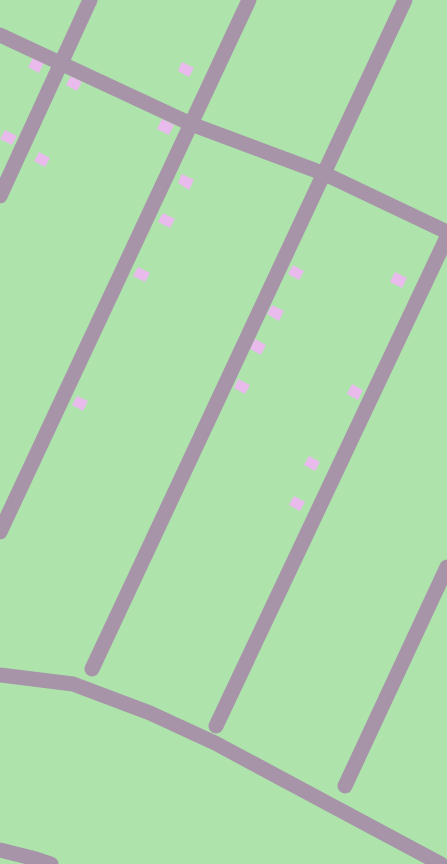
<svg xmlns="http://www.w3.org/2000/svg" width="447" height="864" viewBox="0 0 447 864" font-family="Overpass,sans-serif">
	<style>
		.green { fill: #aee4ac }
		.building { fill: #e8bbec }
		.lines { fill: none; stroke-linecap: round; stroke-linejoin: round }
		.minor { stroke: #a794a9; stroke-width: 15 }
	</style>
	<rect width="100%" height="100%" fill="#fadefc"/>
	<rect class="green" x="0" y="0" width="447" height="864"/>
	<g class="building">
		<path d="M33,58l11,5 -5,10 -11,-6z"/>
		<path d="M182,62l12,6 -5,9 -11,-6z"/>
		<path d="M71,76l11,6 -5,9 -11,-6z"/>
		<path d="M162,119l12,6 -5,10 -12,-6z"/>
		<path d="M5,130l12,6 -5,9 -12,-6z"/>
		<path d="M39,152l11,6 -5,9 -11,-6z"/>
		<path d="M182,174l12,6 -5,10 -11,-7z"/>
		<path d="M163,213l12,6 -5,9 -12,-6z"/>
		<path d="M293,265l11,6 -5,9 -11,-6z"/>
		<path d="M138,267l12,6 -5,9 -12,-6z"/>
		<path d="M395,272l12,6 -5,10 -12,-6z"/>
		<path d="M272,305l12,6 -5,10 -12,-7z"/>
		<path d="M255,339l11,6 -5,10 -11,-6z"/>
		<path d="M238,379l12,6 -5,9 -11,-6z"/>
		<path d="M352,384l11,6 -5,10 -11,-6z"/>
		<path d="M77,396l11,5 -5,10 -11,-6z"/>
		<path d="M309,456l11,6 -5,9 -11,-6z"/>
		<path d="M294,496l11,6 -5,9 -11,-6z"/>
	</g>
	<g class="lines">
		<g class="minor">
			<path d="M0,35l191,89 134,50 122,58"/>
			<path d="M0,196l90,-196"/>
			<path d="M0,532l249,-532"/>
			<path d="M92,669l313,-669"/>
			<path d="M0,675l73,9 77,29 65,30 226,121"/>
			<path d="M216,726l231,-489"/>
			<path d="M345,786l102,-219"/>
			<path d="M0,850l36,9 15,5"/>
		</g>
	</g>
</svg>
